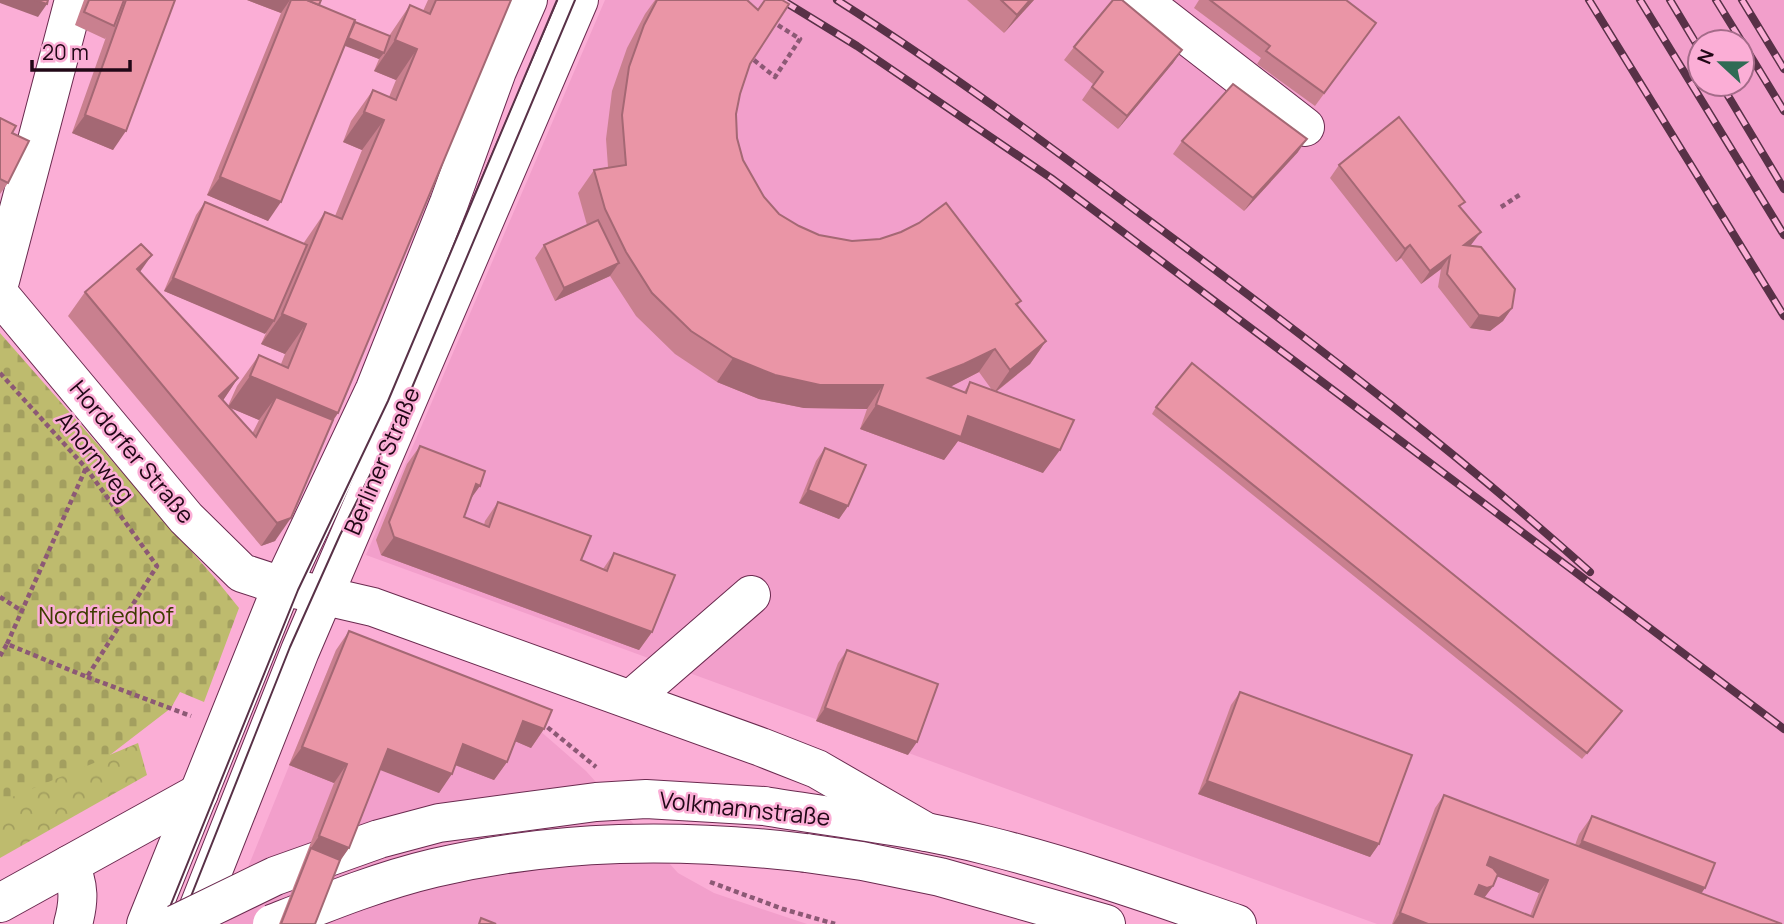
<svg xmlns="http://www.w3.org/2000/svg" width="1784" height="924" viewBox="0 0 1784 924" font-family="Manrope,sans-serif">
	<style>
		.built { fill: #f29fcb; fill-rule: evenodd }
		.forest { fill: url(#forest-crowns) }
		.cemetery { fill: url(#cemetery-stones) }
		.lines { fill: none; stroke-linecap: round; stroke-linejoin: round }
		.minor-casing { stroke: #6a2a4f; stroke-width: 40 }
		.major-casing { stroke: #6a2a4f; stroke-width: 40 }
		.path { stroke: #8c5975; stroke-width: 4.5; stroke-dasharray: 5 3.5; stroke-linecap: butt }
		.minor { stroke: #fff; stroke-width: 38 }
		.major { stroke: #fff; stroke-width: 38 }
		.tram { stroke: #583147; stroke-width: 2 }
		.rail-casing { stroke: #583147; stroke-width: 8 }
		.rail { stroke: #fbaed6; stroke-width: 5; stroke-dasharray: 16; stroke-linecap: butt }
		.major-bridge-casing { stroke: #6a2a4f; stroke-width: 40; stroke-linecap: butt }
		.major-bridge { stroke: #fff; stroke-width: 38 }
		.wall { fill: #c9808f; fill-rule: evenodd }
		.shaded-wall { fill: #a46874 }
		.building { fill: #ea95a6; stroke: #a46874; stroke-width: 2; fill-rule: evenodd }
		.labels { text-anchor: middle; stroke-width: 5; stroke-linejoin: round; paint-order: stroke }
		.street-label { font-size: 23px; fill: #210716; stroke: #fbaed6 }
		.park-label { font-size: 23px; fill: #3e3c00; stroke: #fbaed6 }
	</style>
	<defs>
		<pattern id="forest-crowns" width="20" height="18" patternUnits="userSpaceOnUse" patternTransform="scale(1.75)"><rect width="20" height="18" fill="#bebb6e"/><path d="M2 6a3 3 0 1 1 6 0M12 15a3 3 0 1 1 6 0" fill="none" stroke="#a39f5f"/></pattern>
		<pattern id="cemetery-stones" width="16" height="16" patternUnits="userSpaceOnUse" patternTransform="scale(1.75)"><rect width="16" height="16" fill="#bebb6e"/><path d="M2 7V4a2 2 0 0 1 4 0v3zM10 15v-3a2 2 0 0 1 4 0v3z" fill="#a39f5f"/></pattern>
	</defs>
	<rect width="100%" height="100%" fill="#fbaed6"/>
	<g class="built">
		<path d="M605,0h1179v924h-407l-1011,-369zM1700,42h42v42h-42z"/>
		<path d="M336,650l203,80 47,41 92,102 36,20 93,31h-582z"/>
	</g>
	<path class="forest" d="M138,743l9,32 -147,83v-57z"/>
	<path class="cemetery" d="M0,333l214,244 25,31 -35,94 -24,-10 -9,16 -65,50 -106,44z"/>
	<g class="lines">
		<g class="minor-casing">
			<g id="minor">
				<path d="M1141,0l164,127"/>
				<path d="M0,281l74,-281"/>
				<path d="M0,295l186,223 56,55 40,13"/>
				<path d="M631,699l120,-104"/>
				<path d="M69,865c11,20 10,37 4,59"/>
				<path d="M146,924l136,-338 93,-197 74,-186 48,-132 31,-71"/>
				<path d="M192,924l108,-273 279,-651"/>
			</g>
		</g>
		<g class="major-casing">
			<g id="major">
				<path d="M282,586l91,21 388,140 56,22 109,63"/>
				<path d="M764,806c75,12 151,21 225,40 84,21 166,50 248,78"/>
				<path d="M806,853l56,8 78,16 166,47"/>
				<path d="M0,903l199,-110"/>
			</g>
		</g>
		<g class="path">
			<path d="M754,60l21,17 25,-38 -27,-17"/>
			<path d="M1501,207l20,-13"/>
			<path d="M0,373l86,95 71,98 -70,111 -80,-33 -7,12"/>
			<path d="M0,597l22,14"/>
			<path d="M7,644l79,-176"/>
			<path d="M87,677l104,39"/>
			<path d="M541,722l55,45"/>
			<path d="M710,882l73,27 52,15"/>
		</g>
		<use href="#minor" class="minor"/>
		<use href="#major" class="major"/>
		<g class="tram">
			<path d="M163,924l135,-334 90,-189 169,-401"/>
			<path d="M180,924l110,-277 50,-112 63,-126 172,-409"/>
		</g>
		<g class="rail-casing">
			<g id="rail">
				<path d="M782,0l75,46 194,132 733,551"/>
				<path d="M837,0c119,75 231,160 345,245 140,105 278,210 408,327"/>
				<path d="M1589,0l195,316"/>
				<path d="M1640,0l144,235"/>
				<path d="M1670,0l30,50"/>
				<path d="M1716,0l26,42"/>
				<path d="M1742,0l42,69"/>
				<path d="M1742,42l42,69"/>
				<path d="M1721,84l63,105"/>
			</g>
		</g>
		<use href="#rail" class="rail"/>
		<g class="major-bridge-casing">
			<g id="major-bridge">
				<path d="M176,924l99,-48 104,-37 60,-16 157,-21 50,-3 118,7"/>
				<path d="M272,924c53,-21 107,-43 162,-56 124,-29 246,-30 372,-15"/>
			</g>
		</g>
		<use href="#major-bridge" class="major-bridge"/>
	</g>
	<g class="wall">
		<path d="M84,0h91l-62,150 -41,-17 34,-96 -1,2 -30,-14z"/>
		<path d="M247,0h74l-2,5 36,17 34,14 21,-31 13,6 5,-11h83l-173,413 -5,8 -58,120 -14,5 -193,-230 17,-24 55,-20 98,106 -15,22 5,6 9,-20 22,-31 22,9 4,-10 -24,-10 5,-11 -102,-42 32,-76 9,-13 98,42 22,-32 10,4 27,-66 -19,-8 8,-21 22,-31 16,7 7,-17 -22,-9 5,-12 -34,-14 -77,176 -61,-26 74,-182zM229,407l30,13 -7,14z"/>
		<path d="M655,0h92l11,9 7,-9 -15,64 -10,30 -4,20 1,24 6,22 21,37 15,17 20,12 20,9 202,66 -4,5 29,35 -16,23 -34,28 47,81 -85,-32 -14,19 -84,-31 7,-20 -63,-1 -45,-9 -42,-17 -42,-28 -39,-38 -26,-40 -55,25 -20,-43 9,-13 43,-20 -9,-32 16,-23 14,-3 -2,-28 6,-48 15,-43 18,-34zM979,372l13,18 -22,-8 -6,10 -14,-5z"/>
		<path d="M967,0h67l-30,33z"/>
		<path d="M1199,0h104l73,23 -61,83 -58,-42 4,-6 -67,-50z"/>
		<path d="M1074,47l108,3 -9,13 -55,66 -36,-29 11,-16 -29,-24z"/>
		<path d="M0,118l12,15 -4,50 -8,11z"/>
		<path d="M1182,141l116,11 -54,59 -71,-57z"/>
		<path d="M1339,165l122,43 10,38 41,62 -9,13 -13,10 -20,-3 -32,-41 3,-18 -20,15 -20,-26 -5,4 -66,-84z"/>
		<path d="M1156,407l461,311 -35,41 -430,-345z"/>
		<path d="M420,446l51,52 -7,19 20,8 1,-4 13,-19 83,58 22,9 11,-16 38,79 -13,18 -258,-95 -5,-15 31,-76z"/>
		<path d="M825,448l23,58 -9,13 -40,-16 17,-42z"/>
		<path d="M349,631l195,98 -13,19 -16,-7 -8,21 -13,18 -39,-15 -16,28 -59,-24 -31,79 -9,12 -25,64h-36l55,-141 -45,-18 47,-115z"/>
		<path d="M847,650l61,105 -92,-34 22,-58z"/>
		<path d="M1240,692l139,152 -9,13 -172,-63 33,-89z"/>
		<path d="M1444,795l131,50 4,-11 13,-18 113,72 -4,5 81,31h-390l43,-116zM1497,876l42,17 -9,23 -46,-18 9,-12z"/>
	</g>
	<g class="shaded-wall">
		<path d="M0,0h35l12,4 -9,13 -38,-14z"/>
		<path d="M247,0h43l-9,13z"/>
		<path d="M1030,0h4l-30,33 13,-18z"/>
		<path d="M345,37l39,16 -5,6 -39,-15z"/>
		<path d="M395,40l22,9 -21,31 -22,-9z"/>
		<path d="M1182,50l-9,13 -55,66 9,-13z"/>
		<path d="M364,112l20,8 -22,30 -19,-8z"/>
		<path d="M85,115l41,16 -13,19 -41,-17z"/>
		<path d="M1307,139l-9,13 -54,59 9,-13z"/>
		<path d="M220,177l61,25 -13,19 -61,-26z"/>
		<path d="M1481,232l-10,13h-7z"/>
		<path d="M1410,245l-9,13 -5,4 9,-13z"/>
		<path d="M152,255l-17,24 2,-10z"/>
		<path d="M1450,256l-9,13 -20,15 9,-13z"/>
		<path d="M619,263l-9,13 -55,25 9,-13z"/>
		<path d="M173,278l101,43 -9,13 -101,-43z"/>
		<path d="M1512,308l-9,13 -13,10 -20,-3 9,-13z"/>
		<path d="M282,314l24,10 -21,30 -24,-10z"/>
		<path d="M1046,341l-16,23 -36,29 16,-23z"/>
		<path d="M995,349l-16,23 -31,16 -20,-10z"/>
		<path d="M733,358l150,27 -16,24 -63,-1 -45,-9 -42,-17z"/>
		<path d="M250,376l88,37 -22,31 -40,-47 -17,23 -31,-13z"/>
		<path d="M238,378l-16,24 -3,-6z"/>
		<path d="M876,405l92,11 92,34 -17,23 -85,-32 -14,19 -84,-31z"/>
		<path d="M476,484l4,2 -13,18z"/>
		<path d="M808,490l40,16 -9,13 -40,-16z"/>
		<path d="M291,518l-16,23 -14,5 16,-23z"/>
		<path d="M394,537l258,95 -13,18 -258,-95z"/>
		<path d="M825,708l92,34 -9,13 -92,-34z"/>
		<path d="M523,721l21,8 -13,19 -21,-9z"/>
		<path d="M463,744l44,18 -13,18 -44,-17z"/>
		<path d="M302,747l45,17 -13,19 -45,-18z"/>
		<path d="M388,749l64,25 -13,19 -64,-25z"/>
		<path d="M1207,781l172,63 -9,13 -172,-63z"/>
		<path d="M319,836l30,12 -13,19 -25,-19z"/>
		<path d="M1582,841l123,47 -13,19 -123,-47z"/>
		<path d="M1490,857l58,23 -9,13 -58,-23z"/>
		<path d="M1479,885l14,1 -9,12h-14z"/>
		<path d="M1400,913l28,11h-35z"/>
	</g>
	<g class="building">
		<path d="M35,0h13l-1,4z"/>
		<path d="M89,0h35l-10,26 -30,-14z"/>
		<path d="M126,0h49l-49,131 -41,-16z"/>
		<path d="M291,0h16l48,20 -74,182 -61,-25z"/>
		<path d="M307,0h14l-2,5z"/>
		<path d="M436,0h75l-173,413 -88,-37 9,-21 29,13 18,-44 -24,-10 43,-102 17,7 42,-99 -20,-8 9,-22 23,10 21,-51 -22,-9 15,-35 20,9z"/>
		<path d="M657,0h90l11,10 7,-10h17l7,4 -39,60 -10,30 -4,20 1,24 6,22 21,37 15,17 20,12 20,9 33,6 28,-2 21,-7 18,-9 27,-20 75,98 -5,3 30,37 -36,29 -15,-21 -31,15 -36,14 38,15 4,-11 104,38 -14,30 -92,-34 -7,21 -85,-32 7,-20h-63l-45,-10 -42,-17 -42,-27 -39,-38 -26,-41 -21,-43 -11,-39 32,-5 -4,-50 7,-48 15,-42z"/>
		<path d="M1001,0h29l-13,15z"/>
		<path d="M1113,0h9l60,50 -55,66 -35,-29 11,-15 -29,-25z"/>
		<path d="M1210,0h136l30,23 -52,70 -58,-42 4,-5z"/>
		<path d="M355,22l35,14 -6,17 -36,-15z"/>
		<path d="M1233,84l74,55 -54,59 -71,-57z"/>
		<path d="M1399,117l66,85 -6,4 22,26 -17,13 17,2 34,42 -3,19 -13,10 -20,-3 -32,-41 3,-18 -20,15 -20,-26 -5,4 -66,-84z"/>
		<path d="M0,118l16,8 -4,7 17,8 -21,42 -8,-4z"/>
		<path d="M205,202l102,43 -33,76 -101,-43z"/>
		<path d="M598,220l21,43 -55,25 -20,-43z"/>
		<path d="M141,244l11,11 -15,14 101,109 -19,18 37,41 20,-40 57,23 -42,98 -14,5 -192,-231z"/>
		<path d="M1192,363l430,348 -35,42 -431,-346z"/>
		<path d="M420,446l65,25 -5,15 -4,-2 -12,33 25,10 9,-25 93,34 -10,24 26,11 7,-18 61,22 -23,57 -258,-95 -5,-15z"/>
		<path d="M825,448l41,17 -18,41 -40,-16z"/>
		<path d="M349,631l203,79 -8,19 -21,-8 -16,41 -44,-18 -11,30 -64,-25 -39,99 -30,-12 28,-72 -45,-17z"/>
		<path d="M847,650l91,34 -21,58 -92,-34z"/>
		<path d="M1240,692l172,63 -33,89 -172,-63z"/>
		<path d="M1444,795l338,129h-354l-28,-11zM1490,857l58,23 -15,37 -58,-23 4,-9 8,3 6,-2 5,-12 -5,-6 -6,-3z"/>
		<path d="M1592,816l123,47 -10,25 -123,-47z"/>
		<path d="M311,848l29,12 -25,64h-34z"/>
		<path d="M481,918l15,6h-17z"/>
	</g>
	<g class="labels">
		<g class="street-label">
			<text transform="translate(132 452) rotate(50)" y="8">Hordorfer Straße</text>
			<text transform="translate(95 457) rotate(51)" y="8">Ahornweg</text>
			<text transform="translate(382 461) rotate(-67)" y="8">Berliner Straße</text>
			<text transform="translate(745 809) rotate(6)" y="8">Volkmannstraße</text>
		</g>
		<g class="park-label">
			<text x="106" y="624">Nordfriedhof</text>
		</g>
	</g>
	<g transform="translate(1721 63) rotate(292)"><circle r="33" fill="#fbaed6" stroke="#a46b89" stroke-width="2"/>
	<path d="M0-5L12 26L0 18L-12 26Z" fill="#306b55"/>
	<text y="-10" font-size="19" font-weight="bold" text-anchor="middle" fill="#210716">N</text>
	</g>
	<path d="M32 60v10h98v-10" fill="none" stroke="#210716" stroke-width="3.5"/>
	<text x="42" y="60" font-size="21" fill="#210716" stroke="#fbaed6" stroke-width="5" paint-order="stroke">20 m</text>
</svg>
